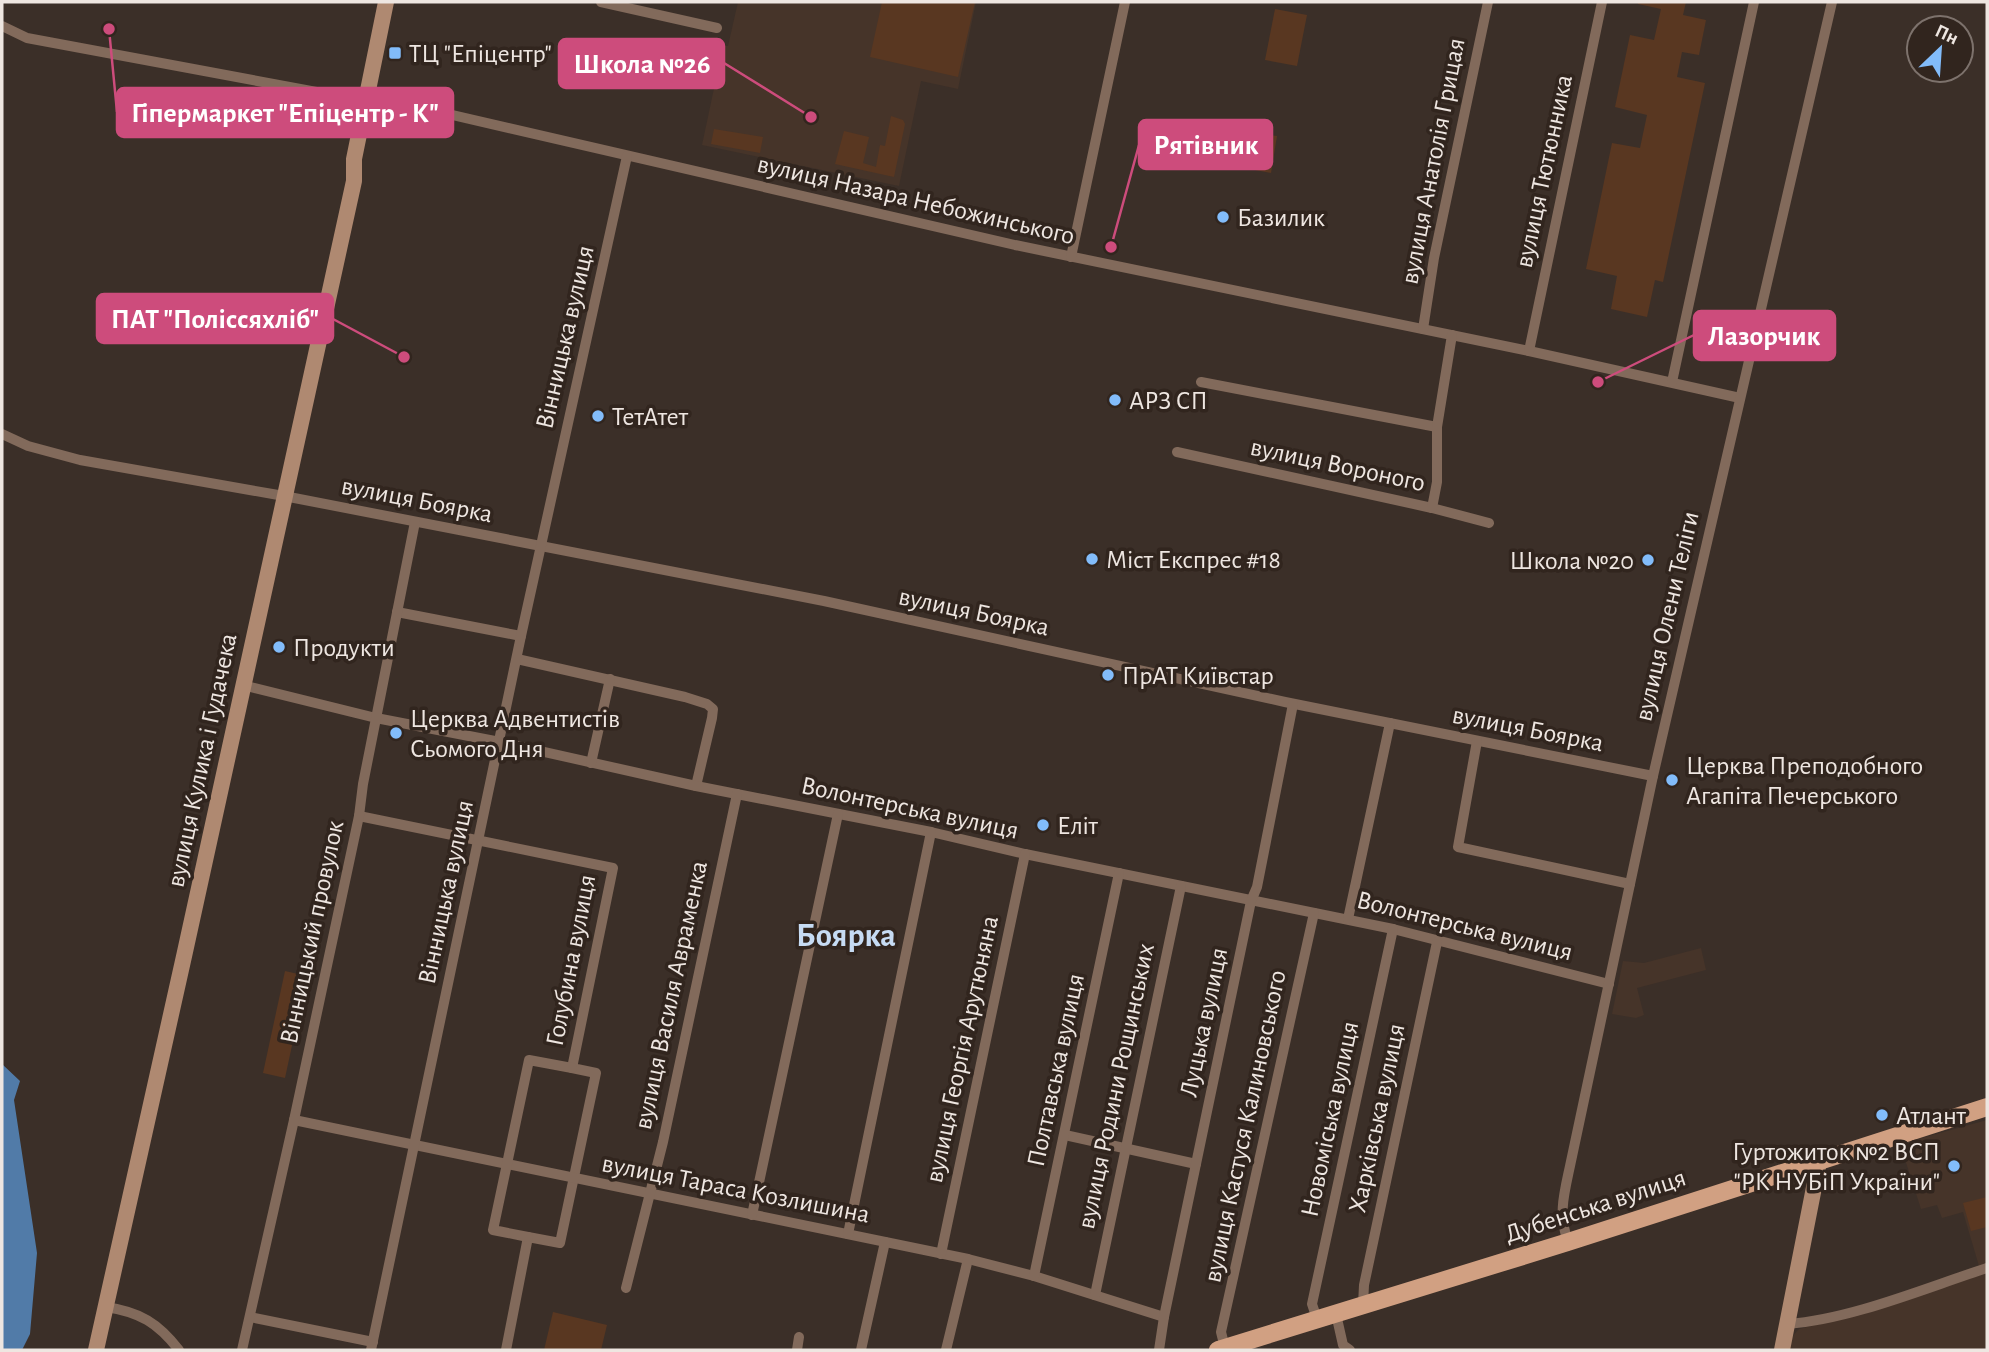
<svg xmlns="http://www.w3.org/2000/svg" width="1989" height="1352" viewBox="0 0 1989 1352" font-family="'Alegreya Sans',sans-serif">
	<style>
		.built { fill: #463429 }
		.green { fill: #593721 }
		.water { fill: #517ba8 }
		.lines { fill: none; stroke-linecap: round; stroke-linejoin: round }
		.street { stroke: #826a5b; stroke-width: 10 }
		.secondary { stroke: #af8971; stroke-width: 16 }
		.primary { stroke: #d1a082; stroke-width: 18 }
		.poi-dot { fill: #82bcfa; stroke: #31251e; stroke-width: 2.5 }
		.labels { text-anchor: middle; stroke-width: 7; stroke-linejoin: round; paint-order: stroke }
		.poi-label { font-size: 26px; fill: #eee6e1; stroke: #31251e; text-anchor: start }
		.street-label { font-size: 26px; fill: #eee6e1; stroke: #31251e }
		.district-label { font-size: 33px; font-weight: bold; fill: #c6dbf3; stroke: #31251e }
		.leader { fill: none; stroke: #cd4c7c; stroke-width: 2.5 }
		.callout-dot { fill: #cd4c7c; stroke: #31251e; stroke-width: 2.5 }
		.callout { fill: #cd4c7c; stroke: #cd4c7c; stroke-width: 2.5 }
		.callout-label { font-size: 28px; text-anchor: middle; font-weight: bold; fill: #fff }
	</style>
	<rect width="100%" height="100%" fill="#3b2f28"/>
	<g class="built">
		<path d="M738,2h238l-18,87 -37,-8 -22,105 -197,-41 21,-99h5z"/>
		<path d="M1701,948l5,22 -69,18 7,27 -8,3 -24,-4 11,-53 21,2z"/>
		<path d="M1987,1120v143l-8,3 -16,-54 -21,6 -5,-13 -16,4 -21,-65z"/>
		<path d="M1987,1273v77h-198l3,-13 7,-8 61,-15z"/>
	</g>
	<g class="green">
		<path d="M882,2h93l-17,75 -88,-20z"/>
		<path d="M1638,2h48l-3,13 23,5 -7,35 -17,-3 -5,25 28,6 -42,199 -8,-2 -8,37 -36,-8 6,-33 -31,-7 26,-126 28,5 7,-33 -32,-8 15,-72 24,5 7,-31 -23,-5z"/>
		<path d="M1275,9l32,6 -10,51 -32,-6z"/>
		<path d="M891,116l12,4 2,4 -11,53 -59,-13 9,-33 25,6 -6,26 13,4 4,-22 5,1z"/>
		<path d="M714,129l49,8 -3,16 -49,-9z"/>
		<path d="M1245,131l32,5 -6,37 -32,-6z"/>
		<path d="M285,971l22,5 -22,102 -22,-5z"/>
		<path d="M1987,1197v30l-16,4 -8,-28z"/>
		<path d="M553,1312l54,13 -6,25h-57z"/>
	</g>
	<path class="water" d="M2,1064l18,17 -6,19 23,153 -7,81 -8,16h-20z"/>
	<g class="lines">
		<g class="street">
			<path d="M601,2l116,26"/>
			<path d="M2,26l25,12 338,63h27l623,144 514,106 211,47"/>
			<path d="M1071,257l54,-255"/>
			<path d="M1423,329l11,-71 54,-256"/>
			<path d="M1529,351l73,-349"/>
			<path d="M1201,382l236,45"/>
			<path d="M1672,382l82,-380"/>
			<path d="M2,434l26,12 52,14 204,36 540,105 461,101 368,74"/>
			<path d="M1177,452l255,56 57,15"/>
			<path d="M1432,508l5,-26v-55l15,-92"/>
			<path d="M397,612l124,24"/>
			<path d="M517,659l168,38 22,7 6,5 -1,9 -16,68"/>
			<path d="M242,685l134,33 124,24 196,44 235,46 94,22 368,75 216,55"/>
			<path d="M1477,741l-19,106 172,37"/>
			<path d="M591,763l19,-84"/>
			<path d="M359,816l254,52 -41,200 24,5 -36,170 -32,-6 -22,113"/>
			<path d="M1348,919l42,-196"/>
			<path d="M294,1120l674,139 66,17 130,41"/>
			<path d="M1065,1135l131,29"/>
			<path d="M752,1215l86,-401"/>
			<path d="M848,1234l83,-402"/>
			<path d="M528,1237l-35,-7 36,-170 43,8"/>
			<path d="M1568,1242c-10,-28 -4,-48 2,-76l83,-390 179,-774"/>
			<path d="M941,1254l84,-400"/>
			<path d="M1034,1276l85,-403"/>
			<path d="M626,1288l37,-146 74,-348"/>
			<path d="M1095,1295l86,-409"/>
			<path d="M1363,1305l1,-20 73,-343"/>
			<path d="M106,1307c34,5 52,16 73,43"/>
			<path d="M1336,1314l7,31 7,5"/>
			<path d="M250,1317l123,25"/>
			<path d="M1317,1319l-5,-15 81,-375"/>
			<path d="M1788,1324c64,-5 137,-36 199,-56"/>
			<path d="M1225,1348l-4,-16 93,-419"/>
			<path d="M242,1350l52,-230 65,-304 4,-32 52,-262"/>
			<path d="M371,1350l150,-714 106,-480"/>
			<path d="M797,1350l2,-13"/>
			<path d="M861,1350l24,-108"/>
			<path d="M946,1350l22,-91"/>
			<path d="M1159,1350l5,-33 87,-416 6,-14 36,-183"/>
		</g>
		<g class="secondary">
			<path d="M96,1350c89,-389 171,-780 258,-1169v-22l32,-157"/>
			<path d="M1782,1350l37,-188"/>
		</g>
		<path class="primary" d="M1218,1350l350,-108 419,-135"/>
	</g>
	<g class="poi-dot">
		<rect x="388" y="46" width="14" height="14" rx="3.5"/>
		<circle cx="1223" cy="217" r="7"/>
		<circle cx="1115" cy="400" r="7"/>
		<circle cx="598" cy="416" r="7"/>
		<circle cx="1092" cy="559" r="7"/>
		<circle cx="1648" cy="560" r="7"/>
		<circle cx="279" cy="647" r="7"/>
		<circle cx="1108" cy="675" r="7"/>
		<circle cx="396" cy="733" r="7"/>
		<circle cx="1672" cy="780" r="7"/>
		<circle cx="1043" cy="825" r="7"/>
		<circle cx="1882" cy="1115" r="7"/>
		<circle cx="1954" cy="1166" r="7"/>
	</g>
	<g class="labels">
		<g class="poi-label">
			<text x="409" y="62">ТЦ "Епіцентр"</text>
			<text x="1237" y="226">Базилик</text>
			<text x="1129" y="409">АРЗ СП</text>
			<text x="612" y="425">ТетАтет</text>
			<text x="1106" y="568">Міст Експрес #18</text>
			<text x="1634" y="569" text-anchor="end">Школа №20</text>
			<text x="293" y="656">Продукти</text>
			<text x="1122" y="684">ПрАТ Київстар</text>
			<text x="410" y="727">Церква Адвентистів<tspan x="410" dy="30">Сьомого Дня</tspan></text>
			<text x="1686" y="774">Церква Преподобного<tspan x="1686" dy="30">Агапіта Печерського</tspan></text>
			<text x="1057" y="834">Еліт</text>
			<text x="1896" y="1124">Атлант</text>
			<text x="1940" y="1160" text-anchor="end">Гуртожиток №2 ВСП<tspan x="1940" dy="30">"РК НУБіП України"</tspan></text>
		</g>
		<g class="street-label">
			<text transform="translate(1432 161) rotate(-79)" y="9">вулиця Анатолія Грицая</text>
			<text transform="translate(1543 171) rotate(-78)" y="9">вулиця Тютюнника</text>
			<text transform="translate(916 199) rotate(13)" y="9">вулиця Назара Небожинського</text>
			<text transform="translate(564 337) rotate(-77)" y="9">Вінницька вулиця</text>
			<text transform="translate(1338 464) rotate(12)" y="9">вулиця Вороного</text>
			<text transform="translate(417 499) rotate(11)" y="9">вулиця Боярка</text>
			<text transform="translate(974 611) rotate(12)" y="9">вулиця Боярка</text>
			<text transform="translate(1666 616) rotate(-77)" y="9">вулиця Олени Теліги</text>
			<text transform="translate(1528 728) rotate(11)" y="9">вулиця Боярка</text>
			<text transform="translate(201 760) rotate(-78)" y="9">вулиця Кулика і Гудачека</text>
			<text transform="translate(910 807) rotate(12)" y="9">Волонтерська вулиця</text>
			<text transform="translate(445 892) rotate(-78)" y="9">Вінницька вулиця</text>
			<text transform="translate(1465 925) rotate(14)" y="9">Волонтерська вулиця</text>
			<text transform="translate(311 932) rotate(-78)" y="9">Вінницький провулок</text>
			<text transform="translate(570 960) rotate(-79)" y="9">Голубина вулиця</text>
			<text transform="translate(670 995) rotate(-78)" y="9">вулиця Василя Авраменка</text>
			<text transform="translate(1203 1022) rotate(-78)" y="9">Луцька вулиця</text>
			<text transform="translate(961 1049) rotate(-78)" y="9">вулиця Георгія Арутюняна</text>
			<text transform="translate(1055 1070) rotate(-78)" y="9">Полтавська вулиця</text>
			<text transform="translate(1115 1086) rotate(-78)" y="9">вулиця Родини Рощинських</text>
			<text transform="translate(1376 1118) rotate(-78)" y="9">Харківська вулиця</text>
			<text transform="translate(1329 1119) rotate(-78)" y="9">Новоміська вулиця</text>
			<text transform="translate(1244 1126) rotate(-78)" y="9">вулиця Кастуся Калиновського</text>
			<text transform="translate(736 1188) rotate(11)" y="9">вулиця Тараса Козлишина</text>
			<text transform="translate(1595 1205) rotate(-18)" y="9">Дубенська вулиця</text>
		</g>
		<g class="district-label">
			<text x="846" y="946">Боярка</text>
		</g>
	</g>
	<path class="leader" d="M811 117L724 63M109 29L117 112M1111 247L1139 145M404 357L333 319M1598 382L1694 335"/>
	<g class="callout-dot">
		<circle cx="811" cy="117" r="7"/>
		<circle cx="109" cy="29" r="7"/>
		<circle cx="1111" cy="247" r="7"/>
		<circle cx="404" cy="357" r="7"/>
		<circle cx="1598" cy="382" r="7"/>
	</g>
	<g class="callout">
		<rect x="559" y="39" width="165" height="49" rx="7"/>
		<rect x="117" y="88" width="336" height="49" rx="7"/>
		<rect x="1139" y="120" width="133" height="49" rx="7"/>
		<rect x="97" y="294" width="236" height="49" rx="7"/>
		<rect x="1694" y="311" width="141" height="49" rx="7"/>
	</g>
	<g class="callout-label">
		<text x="642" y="73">Школа №26</text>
		<text x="285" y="122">Гіпермаркет "Епіцентр - К"</text>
		<text x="1206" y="154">Рятівник</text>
		<text x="215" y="328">ПАТ "Поліссяхліб"</text>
		<text x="1764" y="345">Лазорчик</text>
	</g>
	<rect width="1989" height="1352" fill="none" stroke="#eee6e1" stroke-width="7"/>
	<g transform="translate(1940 49) rotate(25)"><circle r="33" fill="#31251e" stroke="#7d726c" stroke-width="2"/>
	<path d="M0-5L12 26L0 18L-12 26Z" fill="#82bcfa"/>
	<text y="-10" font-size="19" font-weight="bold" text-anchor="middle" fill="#eee6e1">Пн</text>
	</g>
</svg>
